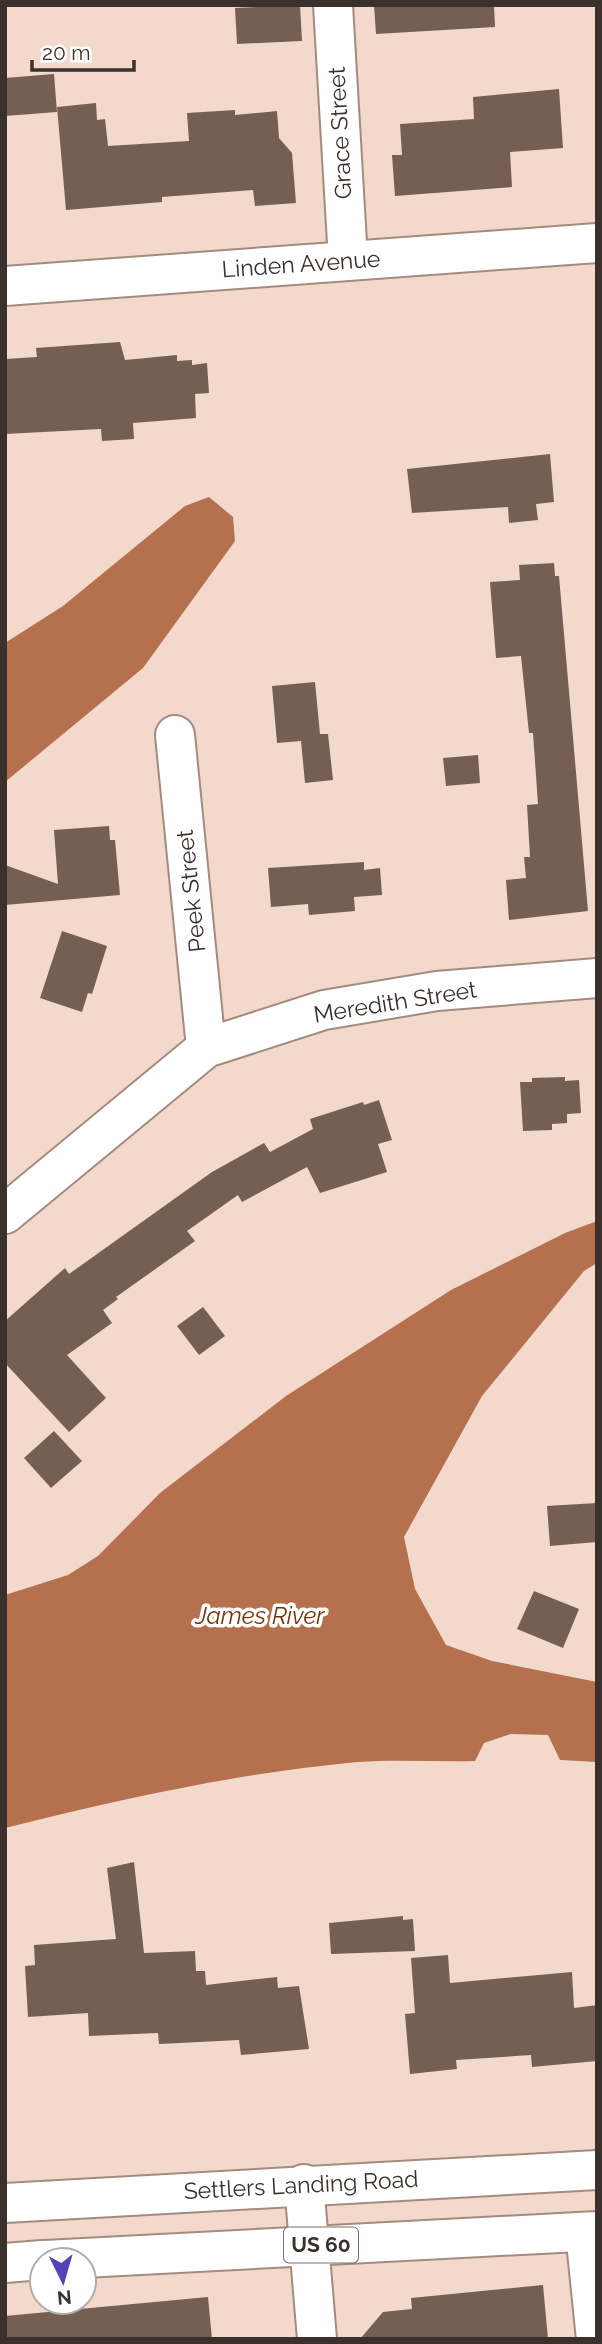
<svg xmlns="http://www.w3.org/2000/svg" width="602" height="2344" viewBox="0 0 602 2344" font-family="Raleway,sans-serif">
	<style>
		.water { fill: #b5704d }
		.building { fill: #755f54 }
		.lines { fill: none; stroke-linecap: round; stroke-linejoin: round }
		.minor-casing { stroke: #a38b7f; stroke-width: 42 }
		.major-casing { stroke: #a38b7f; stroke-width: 42 }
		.minor { stroke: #fff; stroke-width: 38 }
		.major { stroke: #fff; stroke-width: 38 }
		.labels { text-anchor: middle; stroke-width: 7; stroke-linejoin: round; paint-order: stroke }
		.shield { fill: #fff; stroke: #756e6b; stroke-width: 2 }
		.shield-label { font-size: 21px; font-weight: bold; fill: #3a302c }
		.street-label { font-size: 23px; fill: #3a302c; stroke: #fff }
		.water-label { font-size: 24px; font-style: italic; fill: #75330a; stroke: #fff }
	</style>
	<rect width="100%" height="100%" fill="#f3d8cc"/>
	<g class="water">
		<path d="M209,497l24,20 2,24 -92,127 -138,114v-139l58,-37 122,-100z"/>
		<path d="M597,1221v42l-13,8 -102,125 -78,141 11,52 31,56 46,16 105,21v80l-37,-2 -12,-25 -37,-1 -27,9 -9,18c-39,1 -79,-2 -118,1 -118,11 -237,37 -352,66v-233l63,-20 30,-19 62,-63 126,-97 165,-106 114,-57z"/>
	</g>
	<g class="building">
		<path d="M300,5l2,36 -65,3 -2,-36z"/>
		<path d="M374,5h120l1,22 -119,7z"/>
		<path d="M54,74l3,38 -52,4v-38z"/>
		<path d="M559,89l4,59 -53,4 2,35 -117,9 -3,-41h10l-2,-31 74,-5 -1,-22z"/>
		<path d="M96,103l1,17 8,-1 3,27 81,-5 -2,-28 48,-3v5l42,-4 2,27 13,15 4,50 -41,3 -2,-16 -91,7v5l-96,8 -9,-103z"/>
		<path d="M120,342l5,18 52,-5v6l15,-1v5l15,-2 2,30 -14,1 1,24 -63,5 1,16 -32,2 -1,-12 -96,5v-75l32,-2 -1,-9z"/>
		<path d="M550,454l4,48 -18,2 2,16 -29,3 -1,-16 -96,6 -5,-44z"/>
		<path d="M554,563l1,13h4l29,335 -79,9 -3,-40 20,-2 -2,-21h6l-3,-52 11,-1 -5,-71h-4l-8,-77 -25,2 -6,-76 30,-2 -1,-15z"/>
		<path d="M315,682l5,52h8l5,46 -28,3 -4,-42 -24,2 -5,-57z"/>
		<path d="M478,755l2,28 -34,3 -3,-28z"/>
		<path d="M109,826l1,14h5l5,55 -115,10v-40l53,19 -4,-54z"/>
		<path d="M364,862v8l16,-2 2,27 -28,2 1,14 -46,4 -1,-11 -37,3 -3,-39z"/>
		<path d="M62,931l45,15 -15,48 -4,-1 -6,19 -42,-14z"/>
		<path d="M565,1077v4l14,-1 2,33 -14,1v9l-15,1v6l-29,1 -3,-49h12v-4z"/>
		<path d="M379,1100l13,40 -14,4 9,28 -67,21 -13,-26 -65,35 -4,-7 -51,36 8,10 -79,56 2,2 -15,11 9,13 -45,32 39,43 -37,34 -64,-69v-42l60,-53 4,6 143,-102 52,-29 6,9 43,-23 -3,-10 53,-17 1,3z"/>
		<path d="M203,1307l22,29 -26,19 -22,-29z"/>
		<path d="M54,1431l28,30 -31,27 -27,-30z"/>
		<path d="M597,1503v39l-47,4 -3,-40z"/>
		<path d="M534,1591l45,18 -16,39 -46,-19z"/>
		<path d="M134,1862l10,91 51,-2 1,20h9l1,14 71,-8 1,11 21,-2 10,63 -68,6 -2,-15 -80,4 -1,-11 -69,3 -1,-23 -60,4 -3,-51 10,-1 -1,-20 82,-6 -9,-71z"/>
		<path d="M403,1916v4l10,-1 2,32 -84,3 -2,-31z"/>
		<path d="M448,1955l2,28 122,-11 2,36 23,-3v56l-65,6 -1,-12 -75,5 1,9 -47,5 -5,-60 10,-1 -4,-55z"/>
		<path d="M543,2285l5,54h-188l23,-27 29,-3 -1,-11z"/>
		<path d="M208,2297l4,42h-207v-23z"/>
	</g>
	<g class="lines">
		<g class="minor-casing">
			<g id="minor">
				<path d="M333,5l15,255"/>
				<path d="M5,286l592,-43"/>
				<path d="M175,735l31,313"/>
				<path d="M5,1214l201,-166 118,-38 113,-19 160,-13"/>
				<path d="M304,2184l13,155"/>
				<path d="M585,2232l11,107"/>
			</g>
		</g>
		<g class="major-casing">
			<g id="major">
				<path d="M5,2203l592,-33"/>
				<path d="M45,2260l552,-29"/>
				<path d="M5,2263l37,-3"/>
			</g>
		</g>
		<use href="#minor" class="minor"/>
		<use href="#major" class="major"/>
	</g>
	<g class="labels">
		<rect class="shield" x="284" y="2227.5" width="74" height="35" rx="5"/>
		<g class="shield-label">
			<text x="321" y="2252">US 60</text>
		</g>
		<g class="street-label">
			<text transform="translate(340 133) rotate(-93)" y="8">Grace Street</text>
			<text transform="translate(301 264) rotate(-4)" y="8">Linden Avenue</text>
			<text transform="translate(191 891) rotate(-96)" y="8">Peek Street</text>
			<text transform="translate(395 1002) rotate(-9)" y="8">Meredith Street</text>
			<text transform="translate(301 2185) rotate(-3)" y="8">Settlers Landing Road</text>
		</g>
		<g class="water-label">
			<text x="260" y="1624">James River</text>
		</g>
	</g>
	<rect width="602" height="2344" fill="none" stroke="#3a302c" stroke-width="14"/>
	<g transform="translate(63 2281) rotate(175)"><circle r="33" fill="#ffffff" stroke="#b0acab" stroke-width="2"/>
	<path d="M0-5L12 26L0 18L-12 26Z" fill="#5343bb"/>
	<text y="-10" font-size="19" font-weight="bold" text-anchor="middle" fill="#3a302c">N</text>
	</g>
	<path d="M32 60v10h102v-10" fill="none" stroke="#3a302c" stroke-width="3.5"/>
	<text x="42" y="60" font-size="21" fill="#3a302c" stroke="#ffffff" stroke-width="5" paint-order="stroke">20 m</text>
</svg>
